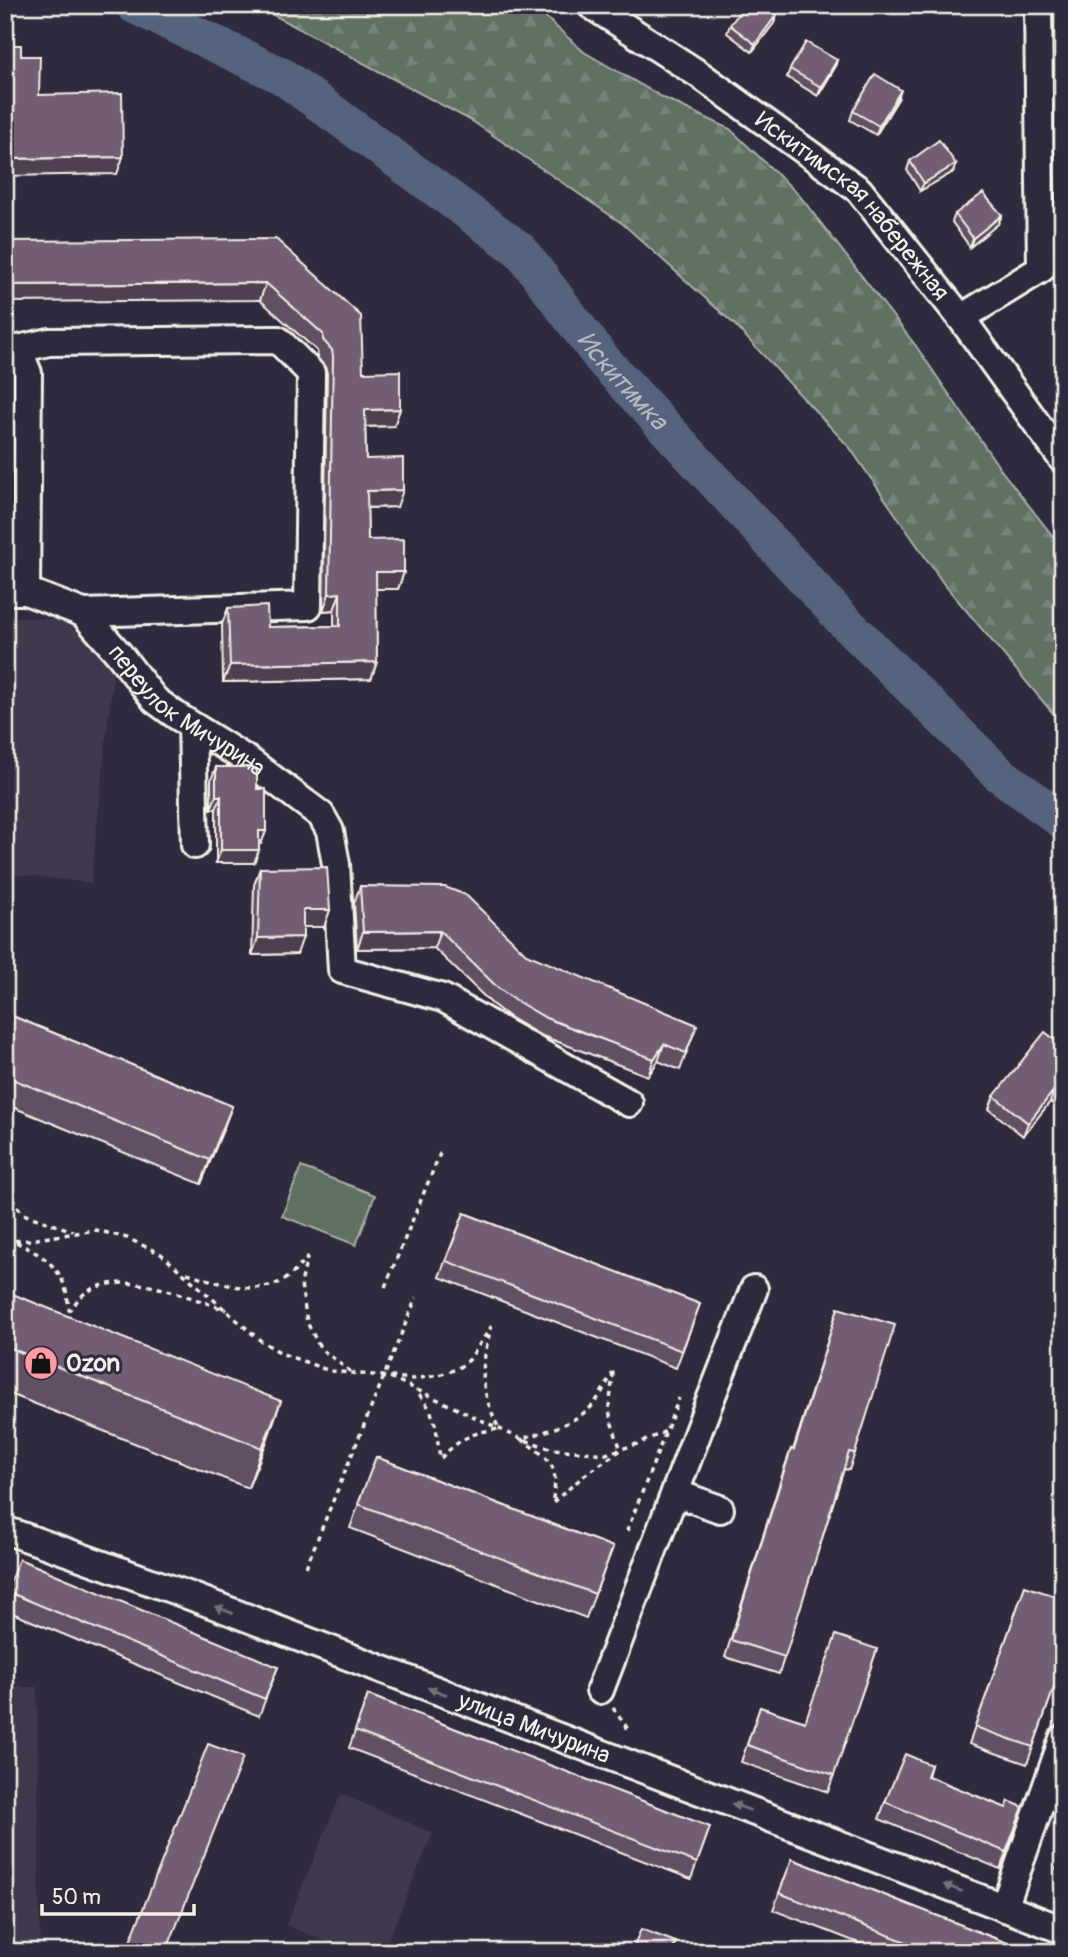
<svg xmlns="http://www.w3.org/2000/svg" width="1068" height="1957" viewBox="0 0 1068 1957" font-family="Pangolin,sans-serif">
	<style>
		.built { fill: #43394e }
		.green { fill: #616f64; stroke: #aab0a6; stroke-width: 2 }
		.forest { fill: url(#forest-firs); stroke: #aab0a6; stroke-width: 2 }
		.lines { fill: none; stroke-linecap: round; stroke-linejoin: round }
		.river { stroke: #55647f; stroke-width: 37 }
		.minor-casing { stroke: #f4f1e8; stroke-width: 32 }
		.path { stroke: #f4f1e8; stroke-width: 3.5; stroke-dasharray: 5 5; stroke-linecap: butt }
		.minor { stroke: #2f2a3d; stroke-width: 26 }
		.wall { fill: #635064; stroke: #f4f1e8; stroke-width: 2 }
		.shaded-wall { fill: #504151; stroke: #f4f1e8; stroke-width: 2 }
		.building { fill: #735d74; stroke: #f4f1e8; stroke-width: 2 }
		.oneway { fill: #747079 }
		.labels { text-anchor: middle; stroke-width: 6; stroke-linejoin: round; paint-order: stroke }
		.street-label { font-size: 24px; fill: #f4f1e8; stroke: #2f2a3d }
		.poi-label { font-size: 24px; font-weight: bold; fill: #f4f1e8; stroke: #2f2a3d; text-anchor: start }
		.water-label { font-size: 26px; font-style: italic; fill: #b4b9be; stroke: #2f2a3d }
	</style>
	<defs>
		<pattern id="forest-firs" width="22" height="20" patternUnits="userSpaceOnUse" patternTransform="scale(1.75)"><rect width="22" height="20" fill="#616f64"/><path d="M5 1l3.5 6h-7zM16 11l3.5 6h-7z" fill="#78847a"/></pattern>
	</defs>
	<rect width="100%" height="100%" fill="#2f2a3d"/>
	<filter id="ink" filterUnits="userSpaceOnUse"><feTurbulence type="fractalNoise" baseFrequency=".0143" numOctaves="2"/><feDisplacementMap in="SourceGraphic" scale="14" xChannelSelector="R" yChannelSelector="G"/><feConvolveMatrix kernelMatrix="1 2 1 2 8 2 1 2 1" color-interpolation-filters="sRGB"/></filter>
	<g filter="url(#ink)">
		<g class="built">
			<path d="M5,616l59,4 50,45 -23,218 -86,-10z"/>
			<path d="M13,1687h24l3,265h-24z"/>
			<path d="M341,1794l92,39 -50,119h-33l-64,-27z"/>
		</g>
		<path class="green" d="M301,1167l74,28 -19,50 -74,-29z"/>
		<path class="forest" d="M255,5h277l52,47 78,45 68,32 69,66 117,151 85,124 62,79v173l-12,-11 -108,-128 -93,-135 -116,-124 -111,-100 -151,-103z"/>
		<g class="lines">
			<path class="river" id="s1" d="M134,5l148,71 238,174 82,109 240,260 156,154 65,48"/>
			<g class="minor-casing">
				<g id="minor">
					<path id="s2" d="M591,5l109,70 159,115 102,128 102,142"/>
					<path d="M961,318l80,-49 -3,-264"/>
					<path d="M5,349h13l31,-7 229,-2 33,33 -3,233 -225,7"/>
					<path d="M18,349l10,24 -2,218"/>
					<path id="s3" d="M5,591h21l57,22 36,41 36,46 22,16 72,45 72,54 9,16 6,33 6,106 101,28 186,105"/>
					<path d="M192,726l3,119"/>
					<path d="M675,1493l45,16"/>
					<path id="s4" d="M5,1530l180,64 878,336"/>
					<path d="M600,1690l107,-282 47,-119"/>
					<path d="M1004,1908l59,-169"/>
				</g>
			</g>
			<g class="path">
				<path d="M5,1164l3,-17"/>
				<path d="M5,1180l3,14 15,20 50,17"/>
				<path d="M5,1241l25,-1 66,-10 31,8 34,16 100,87 22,13 47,17 84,8 25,-4 18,-6 12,-9 22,-33c-11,46 -12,58 8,102 -27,3 -40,10 -59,30l-4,-32 -6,-18 -14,-19"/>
				<path d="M16,1242c34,17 50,29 53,68 5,-5 10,-12 15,-16 37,-27 104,3 142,16"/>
				<path d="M187,1273c30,9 73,26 101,4 7,-5 13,-13 19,-19l-6,26 6,38 13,26 31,24"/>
				<path d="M385,1287l56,-136"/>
				<path d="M613,1373l-4,37 3,14 9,26 -35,24 -34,29c8,-39 -1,-43 -31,-64 23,-7 53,-15 71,-33 8,-9 14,-22 21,-33z"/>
				<path d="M390,1377l131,62 32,10 53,5 34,-11 26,-12"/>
				<path d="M627,1531l52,-133"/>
				<path d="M306,1567l110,-269"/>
				<path d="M613,1708l17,24"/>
			</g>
			<use href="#minor" class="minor"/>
		</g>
		<g class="wall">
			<path d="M777,14l-3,9 -22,29 -25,-19 3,-8z"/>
			<path d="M837,60l-3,9 -16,27 -31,-19 3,-8z"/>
			<path d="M898,99l-22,36 -26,-15 3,-9z"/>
			<path d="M910,161l43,11 -33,19 -13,-21z"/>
			<path d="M955,214l47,1 -4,9 -28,23 -18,-25z"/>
			<path d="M276,239l87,133 37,37 -6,17 -29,1 1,32 31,48 -30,1 1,32 36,32 -6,17h-22l1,73 -6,17 -148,3 -1,-58 6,-16 40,19 66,-1v-16l-11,1 4,-238 -2,-6 -8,-10v-6l-57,-51z"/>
			<path d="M216,767l41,22 9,42 -5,13h-2v6l-5,13h-38v-54h-5v-29z"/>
			<path d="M260,868l70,42 -6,17h-21l-6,27 -45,1 2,-70z"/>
			<path d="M360,886l337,139 -17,45 -22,-9 -10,15 -108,-41 -31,-18 -17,-13 -58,-56 -77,1 -3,-46z"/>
			<path d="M5,1013l227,93 -31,78 -196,-80z"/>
			<path d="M1063,1046v66l-13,-10 -27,34 -34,-27 5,-13z"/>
			<path d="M464,1213l236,91 -24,64 -237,-91z"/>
			<path d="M5,1291l262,150 -19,47 -243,-96z"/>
			<path d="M838,1308l17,145 -6,17 -5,-1 -65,205 -54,-17 60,-191 6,-17 2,1z"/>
			<path d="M376,1457l237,90 -27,71 -236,-90z"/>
			<path d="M1025,1586l38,76 -36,102 -58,-20z"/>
			<path d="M6,1591l272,76 -19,49 -254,-106z"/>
			<path d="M877,1649l-49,143 -87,-30 19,-55 45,15z"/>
			<path d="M368,1695l342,132 -19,52 -342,-131z"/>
			<path d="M931,1765l-3,11 78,32 17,-1 -23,62 -121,-50 6,-17z"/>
			<path d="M1063,1850v22l-7,-3z"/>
			<path d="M792,1859l238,93h-148l-109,-42z"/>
		</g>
		<g class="shaded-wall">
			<path d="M777,14l-3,9 -22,29 3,-8z"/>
			<path d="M837,60l-3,9 -16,27 3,-9z"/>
			<path d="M901,90l-3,9 -22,36 3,-9z"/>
			<path d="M123,157l-6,17 -112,2v-17z"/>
			<path d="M956,164l-3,8 -33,19 4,-8z"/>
			<path d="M1002,215l-4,9 -28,23 3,-9z"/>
			<path d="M266,283l-6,17 -255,2v-17z"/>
			<path d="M400,409l-6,17 -35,1 6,-17z"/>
			<path d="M403,490l-6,17 -36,1 6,-17z"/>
			<path d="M376,572h28l-6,17h-28z"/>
			<path d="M340,593l-6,17 -11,1 6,-17z"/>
			<path d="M377,662l-6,17 -148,3 7,-17z"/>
			<path d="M216,796h5l-5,13h-5z"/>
			<path d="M259,831h7l-5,13h-7z"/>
			<path d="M221,850h38l-5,13h-38z"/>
			<path d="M303,910h27l-6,17h-27z"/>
			<path d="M440,931l-6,17 -77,1 6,-17z"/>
			<path d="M303,937l-6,17 -45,1 6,-17z"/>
			<path d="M664,1044l-6,17 -10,15 6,-17z"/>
			<path d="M1055,1089l-5,13 -27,34 5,-13z"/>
			<path d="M232,1106l-9,24 -22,54 9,-24z"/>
			<path d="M281,1401l-14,40 -19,47 14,-40z"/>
		</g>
		<g class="building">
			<path d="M745,5h21l11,9 -22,30 -25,-19z"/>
			<path d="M806,42l31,18 -16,27 -31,-18z"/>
			<path d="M5,45h16v11h19l-1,39 83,-2 1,64 -118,2z"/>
			<path d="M875,74l26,16 -22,36 -26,-15z"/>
			<path d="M939,140l17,24 -32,19 -14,-22z"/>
			<path d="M983,193l19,22 -29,23 -18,-24z"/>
			<path d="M276,239l85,77 2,56 37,-1v38l-35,1 1,49 37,-1v32l-36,1 1,49 36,-1v33h-28l1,90 -147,3 -2,-57 39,-2 1,21 72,-1v-33l-11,1 4,-238 -1,-6 -9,-10v-6l-57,-51 -261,2v-44z"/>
			<path d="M216,767h37l4,3v19h9v42h-7v19h-38v-54h-5z"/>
			<path d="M327,867l3,43h-27v27l-45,1 2,-70z"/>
			<path d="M360,886l85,1 21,8 60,59 171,71 -11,28 -22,-9 -10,15 -108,-41 -31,-18 -17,-12 -58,-57 -77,1z"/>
			<path d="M5,1013l227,93 -22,54 -205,-84z"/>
			<path d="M1045,1032l18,14v49l-8,-6 -27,34 -34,-27z"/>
			<path d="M464,1213l236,91 -18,47 -236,-90z"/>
			<path d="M5,1291l276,110 -19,47 -257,-102z"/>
			<path d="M838,1308l57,17 -40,128 -6,-1 -64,205 -54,-17 60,-191 3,1z"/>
			<path d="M376,1457l237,90 -18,47 -237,-90z"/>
			<path d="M19,1559l259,108 -13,32 -259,-108z"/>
			<path d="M1025,1586l38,13v63l-30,85 -58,-20z"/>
			<path d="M836,1635l41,14 -43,126 -87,-30 13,-38 45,15z"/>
			<path d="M368,1695l342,132 -13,36 -342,-132z"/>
			<path d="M208,1744l35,13 -77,195h-40z"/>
			<path d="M905,1754l26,11 -4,11 79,32 3,-7 14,6 -17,45 -121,-50z"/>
			<path d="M792,1859l238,93h-98l-153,-59z"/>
			<path d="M641,1929l35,13 -4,10h-40z"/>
		</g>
		<defs><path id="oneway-solid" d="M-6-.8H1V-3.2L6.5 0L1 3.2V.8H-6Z" transform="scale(1.75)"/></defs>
		<g class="oneway">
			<use href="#oneway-solid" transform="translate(224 1610) rotate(-159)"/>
			<use href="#oneway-solid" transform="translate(437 1691) rotate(-159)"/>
			<use href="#oneway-solid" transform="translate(741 1807) rotate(-159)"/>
			<use href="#oneway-solid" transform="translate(953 1888) rotate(-159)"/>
		</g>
	</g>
	<defs>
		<g id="shop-disc" transform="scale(1.75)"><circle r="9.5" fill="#ff9aa2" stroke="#2f2a3d"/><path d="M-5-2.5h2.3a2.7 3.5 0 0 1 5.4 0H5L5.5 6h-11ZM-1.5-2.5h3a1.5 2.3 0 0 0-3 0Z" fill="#111"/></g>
	</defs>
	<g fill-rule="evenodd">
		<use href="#shop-disc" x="41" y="1363"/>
	</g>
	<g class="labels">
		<g class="street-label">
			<text dy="8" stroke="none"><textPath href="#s2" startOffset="332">Искитимская набережная</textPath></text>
			<text dy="8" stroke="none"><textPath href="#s3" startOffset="226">переулок Мичурина</textPath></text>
			<text dy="8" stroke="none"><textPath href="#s4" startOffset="565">улица Мичурина</textPath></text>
		</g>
		<g class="poi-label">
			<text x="66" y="1371">Ozon</text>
		</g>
		<g class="water-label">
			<text dy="9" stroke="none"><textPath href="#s1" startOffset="625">Искитимка</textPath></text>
		</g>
	</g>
	<rect width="1068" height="1957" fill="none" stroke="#2f2a3d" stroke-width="28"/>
	<rect x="14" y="14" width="1040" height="1929" fill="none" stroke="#f4f1e8" stroke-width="2.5" filter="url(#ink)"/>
	<path d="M42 1904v10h152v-10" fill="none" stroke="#f4f1e8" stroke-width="3.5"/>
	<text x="52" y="1904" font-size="21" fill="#f4f1e8" stroke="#2f2a3d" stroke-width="5" paint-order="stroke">50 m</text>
</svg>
